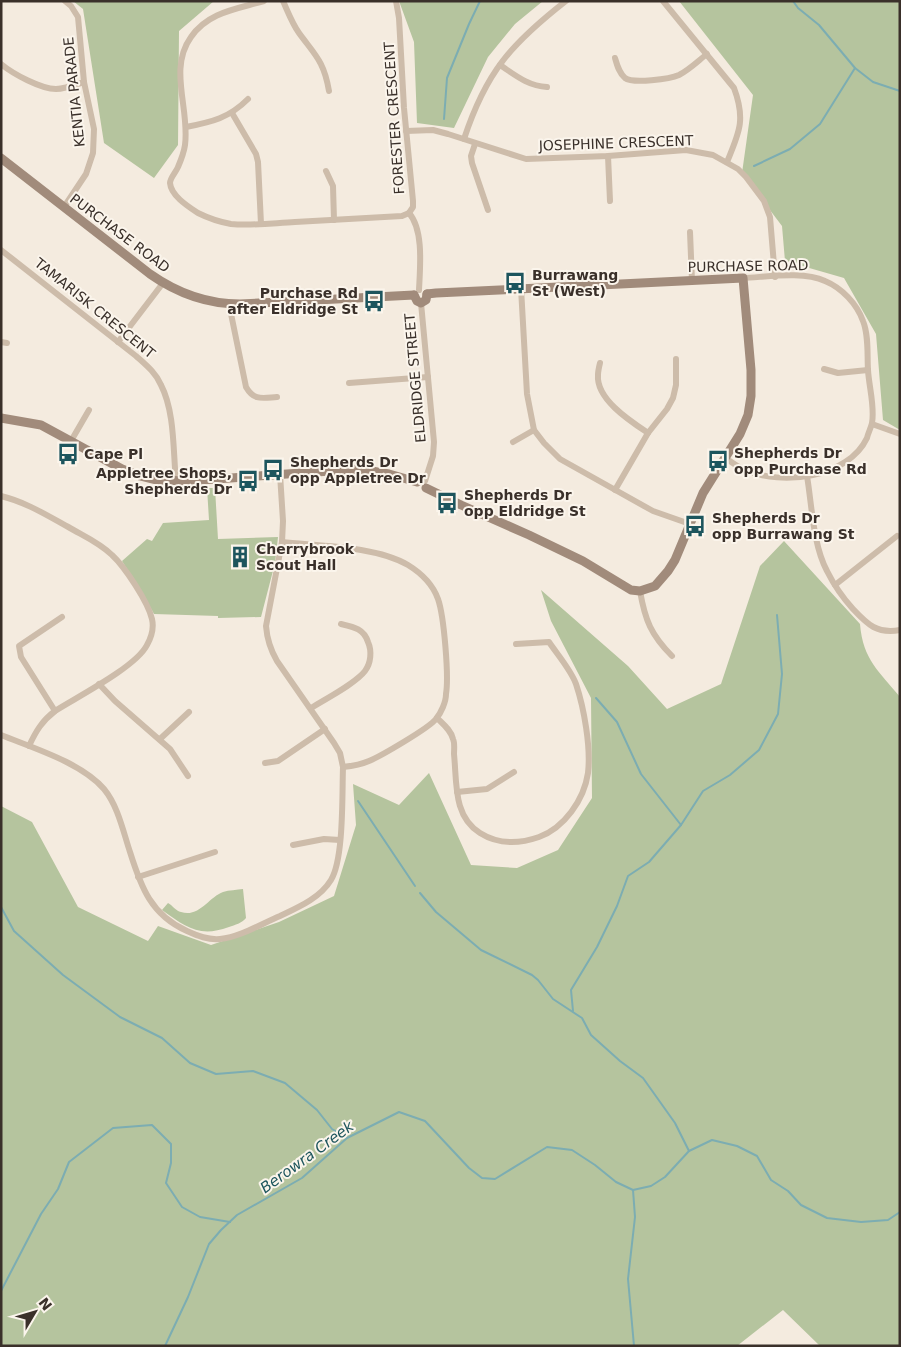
<svg xmlns="http://www.w3.org/2000/svg" width="901" height="1347" viewBox="0 0 901 1347" font-family="'DejaVu Sans',sans-serif">
	<style>
		.green { fill: #b5c49e }
		.lines { fill: none; stroke-linecap: round; stroke-linejoin: round }
		.stream { stroke: #7cadb2; stroke-width: 2 }
		.minor { stroke: #cdbcaa; stroke-width: 6 }
		.secondary { stroke: #a18b7b; stroke-width: 9 }
		.labels { text-anchor: middle; stroke-width: 4; stroke-linejoin: round; paint-order: stroke }
		.street-label { font-size: 14px; fill: #3a302a; stroke: #fbf5ec }
		.poi-label { font-size: 14px; font-weight: bold; fill: #3a302a; stroke: #fbf5ec; text-anchor: start }
		.water-label { font-size: 15px; font-style: italic; fill: #1d555d; stroke: #fbf5ec }
	</style>
	<rect width="100%" height="100%" fill="#f4ebdf"/>
	<g class="green">
		<path d="M73,1h141l-35,30 -1,114 -24,33 -50,-35 -21,-134z"/>
		<path d="M399,1h144l-28,23 -27,33 -34,71 -37,-5 -3,-81z"/>
		<path d="M679,1h221v429l-17,-10 -7,-86 -32,-56 -59,-17 -3,-35 -40,-53 11,-78z"/>
		<path d="M207,488h8l3,51 60,-2 -3,26 -14,54 -43,1v-2l-64,-2 -7,-13 -25,-40 25,-22 5,2 11,-18 46,-3z"/>
		<path d="M784,541l76,83c3,36 19,47 40,73v649h-80l-37,-36 -46,36h-736v-540l31,16 46,85 70,34 10,-15 53,19 68,-23 55,-26 22,-71 -3,-41 46,21 30,-32 42,92 46,3 41,-18 34,-52 -1,-100 -40,-77 -10,-31 87,76 39,43 54,-25 39,-118z"/>
		<path d="M243,889l3,29c-4,5 -11,7 -17,9 -30,11 -43,0 -67,-17l6,-7c4,2 8,8 13,9 18,6 28,-15 42,-20 6,-2 14,-2 20,-3z"/>
	</g>
	<g class="lines">
		<g class="stream">
			<path d="M793,1l5,7 21,17 36,43 18,14 27,9"/>
			<path d="M444,119l3,-41 22,-54 11,-23"/>
			<path d="M754,166l36,-17 30,-25 35,-56"/>
			<path d="M596,698l21,24 24,52 40,51"/>
			<path d="M358,801l57,85"/>
			<path d="M420,893l16,19 45,38 51,25 6,5 15,19 29,19 9,17 29,26 23,17 32,45 14,28"/>
			<path d="M1,907l13,24 49,44 57,42 42,21 28,25 26,11 37,-3 32,12 32,27 15,19 15,9"/>
			<path d="M573,1011l-2,-21 26,-43 20,-41 11,-30 21,-14 32,-37 22,-34 27,-16 29,-25 19,-36 4,-40 -5,-59"/>
			<path d="M633,1190l2,27 -7,62 6,67"/>
			<path d="M1,1291l40,-77 17,-25 11,-27 44,-34 39,-3 19,19v19l-5,20 16,24 18,10 30,5"/>
			<path d="M165,1346l23,-49 21,-53 12,-14 16,-15 65,-37 45,-40 52,-26 26,9 44,47 13,10 13,1 52,-32 25,3 23,15 21,17 17,8 18,-4 14,-9 24,-26 23,-11 25,6 20,10 14,24 17,11 13,14 26,13 34,4 27,-2 12,-8"/>
		</g>
		<g class="minor">
			<path d="M264,1c-27,8 -56,11 -73,36 -23,32 -1,72 -6,108 -1,7 -4,15 -7,22 -2,5 -8,11 -8,16 1,13 19,24 28,30 10,5 22,9 33,11 21,2 43,-1 64,-2 36,-2 71,-4 107,-6l7,-3"/>
			<path d="M283,1c5,11 9,22 16,32 16,22 25,28 30,58"/>
			<path d="M396,1l3,17 5,90 9,93v6l-4,6"/>
			<path d="M663,1l71,87c12,32 5,45 -7,74"/>
			<path d="M615,58c2,7 4,15 10,20 8,6 45,1 54,-3 10,-5 19,-14 28,-21"/>
			<path d="M1,64c12,10 40,25 55,25 9,0 19,-4 28,-7"/>
			<path d="M500,65c15,10 28,21 47,22"/>
			<path d="M232,113l24,41 2,8 3,62"/>
			<path d="M186,127c26,-5 43,-9 62,-28"/>
			<path d="M406,131l27,-1 15,4 78,25 82,-3 78,-6 27,5 25,14 8,8 18,24 6,16 5,60"/>
			<path d="M464,139c22,-67 47,-95 102,-138"/>
			<path d="M475,144l-4,12 1,7 16,47"/>
			<path d="M608,156l2,45"/>
			<path d="M326,171l7,15 1,34"/>
			<path d="M64,207l22,-33 7,-21 1,-24 -10,-47 -6,-65 -7,-11 -6,-5"/>
			<path d="M409,213c15,17 11,55 10,77"/>
			<path d="M690,232l2,49"/>
			<path d="M1,250l135,106c10,9 20,17 25,29 14,27 12,67 15,96"/>
			<path d="M521,288l6,106 7,36 10,13 16,16 93,52 37,13"/>
			<path d="M421,303l13,139 -1,14 -8,25"/>
			<path d="M229,304l17,83c8,14 16,11 31,10"/>
			<path d="M1,342l6,1"/>
			<path d="M118,342l45,-59"/>
			<path d="M600,363c-1,4 -2,8 -2,12 -2,24 32,46 50,58"/>
			<path d="M824,369l14,4 30,-3"/>
			<path d="M349,383l79,-6"/>
			<path d="M872,424l28,10"/>
			<path d="M71,441l18,-31"/>
			<path d="M513,442l21,-12"/>
			<path d="M725,458c7,4 13,9 20,12 37,16 103,8 122,-32 1,-5 4,-10 5,-15 3,-16 -3,-36 -4,-53 -1,-15 1,-34 -5,-49 -6,-17 -21,-33 -38,-40 -22,-10 -58,-4 -82,-3"/>
			<path d="M807,476c5,30 6,69 20,95 7,14 16,27 26,38 15,16 24,25 47,21"/>
			<path d="M615,490l33,-57 19,-24 6,-11 3,-13v-26"/>
			<path d="M1,496c25,6 47,20 69,32 14,8 30,15 42,27 13,12 36,47 40,64 2,9 -1,19 -5,26 -11,22 -70,52 -92,66 -13,10 -19,20 -26,35"/>
			<path d="M282,542c37,4 94,4 126,23 13,8 25,20 30,34 6,17 11,77 8,95 0,8 -5,19 -10,25 -7,9 -55,37 -67,42 -9,4 -17,5 -26,6"/>
			<path d="M835,585l62,-49"/>
			<path d="M640,591c5,29 11,44 32,65"/>
			<path d="M99,684l16,17 55,48 18,27"/>
			<path d="M311,708c14,-9 44,-24 54,-37 6,-8 7,-20 3,-29 -4,-13 -14,-15 -27,-18"/>
			<path d="M55,711l-34,-54 -2,-11 43,-29"/>
			<path d="M437,718c6,6 14,12 16,21 2,4 1,10 1,15 3,29 -1,62 26,79 19,12 39,11 59,4 25,-9 45,-37 49,-64 3,-26 -4,-65 -12,-89 -5,-14 -19,-30 -27,-42l-33,2"/>
			<path d="M1,735c32,13 81,28 103,54 14,17 19,42 26,63 11,35 21,63 57,79 11,5 21,9 33,8 20,-2 41,-15 60,-23 19,-9 40,-18 51,-36 13,-21 11,-86 12,-113l-3,-14 -6,-10 -57,-82c-7,-12 -10,-22 -11,-35l16,-84 1,-21 -3,-47"/>
			<path d="M160,739l29,-27"/>
			<path d="M265,763l13,-2 47,-32"/>
			<path d="M457,792l30,-3 27,-17"/>
			<path d="M293,845l31,-6 16,1"/>
			<path d="M138,877l77,-25"/>
		</g>
		<g class="secondary">
			<path d="M1,158l149,116c27,19 57,30 90,30l174,-9"/>
			<path d="M414,295l3,6 4,2 5,-3 1,-6"/>
			<path d="M1,418l40,7 81,44 18,7 16,4 31,1 173,-12 29,5 28,8"/>
			<path d="M426,488l35,17 68,30 54,26 48,29 9,1 15,-5 13,-15 7,-11 28,-67 37,-59 8,-19 3,-19v-26l-8,-92 -307,15 -9,1"/>
		</g>
	</g>
	<defs>
		<g id="bus-bare" transform="scale(1.725)"><path d="M-5-6H5V4H4V6H2V4H-2V6H-4V4H-5ZM-3.5-4V0h7V-4ZM-3.5 1.2v1.5H-2V1.2ZM2 1.2v1.5H3.5V1.2Z" fill="#1d555d" stroke="#fbf5ec" stroke-width="2.5" paint-order="stroke"/></g>
		<g id="building-bare" transform="scale(1.725)"><path d="M-4-6H4V6H1V3H-1V6H-4ZM-2.5-4.3h1.7v1.8h-1.7ZM.8-4.3h1.7v1.8H.8ZM-2.5-1h1.7V.8h-1.7ZM.8-1h1.7V.8H.8Z" fill="#1d555d" stroke="#fbf5ec" stroke-width="2.5" paint-order="stroke"/></g>
	</defs>
	<g fill-rule="evenodd">
		<use href="#bus-bare" x="515" y="283"/>
		<use href="#bus-bare" x="374" y="301"/>
		<use href="#bus-bare" x="68" y="454"/>
		<use href="#bus-bare" x="718" y="461"/>
		<use href="#bus-bare" x="273" y="470"/>
		<use href="#bus-bare" x="248" y="481"/>
		<use href="#bus-bare" x="447" y="503"/>
		<use href="#bus-bare" x="695" y="526"/>
		<use href="#building-bare" x="240" y="557"/>
	</g>
	<g class="labels">
		<g class="street-label">
			<text transform="translate(74 92) rotate(-96)" y="5">KENTIA PARADE</text>
			<text transform="translate(394 118) rotate(-94)" y="5">FORESTER CRESCENT</text>
			<text transform="translate(616 143) rotate(-2)" y="5">JOSEPHINE CRESCENT</text>
			<text transform="translate(120 233) rotate(37)" y="5">PURCHASE ROAD</text>
			<text transform="translate(748 266) rotate(-1)" y="5">PURCHASE ROAD</text>
			<text transform="translate(95 308) rotate(39)" y="5">TAMARISK CRESCENT</text>
			<text transform="translate(415 378) rotate(-95)" y="5">ELDRIDGE STREET</text>
		</g>
		<g class="poi-label">
			<text x="532" y="280">Burrawang<tspan x="532" dy="16">St (West)</tspan></text>
			<text x="358" y="298" text-anchor="end">Purchase Rd<tspan x="358" dy="16">after Eldridge St</tspan></text>
			<text x="734" y="458">Shepherds Dr<tspan x="734" dy="16">opp Purchase Rd</tspan></text>
			<text x="84" y="459">Cape Pl</text>
			<text x="290" y="467">Shepherds Dr<tspan x="290" dy="16">opp Appletree Dr</tspan></text>
			<text x="232" y="478" text-anchor="end">Appletree Shops,<tspan x="232" dy="16">Shepherds Dr</tspan></text>
			<text x="464" y="500">Shepherds Dr<tspan x="464" dy="16">opp Eldridge St</tspan></text>
			<text x="712" y="523">Shepherds Dr<tspan x="712" dy="16">opp Burrawang St</tspan></text>
			<text x="256" y="554">Cherrybrook<tspan x="256" dy="16">Scout Hall</tspan></text>
		</g>
		<g class="water-label">
			<text transform="translate(307 1157) rotate(-36)" y="5">Berowra Creek</text>
		</g>
	</g>
	<rect width="901" height="1347" fill="none" stroke="#3a302a" stroke-width="5"/>
	<g transform="translate(35 1312) rotate(52)" stroke="#fbf5ec" stroke-width="4" paint-order="stroke">
	<path d="M0-4L9 19L0 12L-9 19Z" fill="#3a302a"/>
	<text y="-8" font-size="14" font-weight="bold" text-anchor="middle" fill="#3a302a">N</text>
	</g>
</svg>
